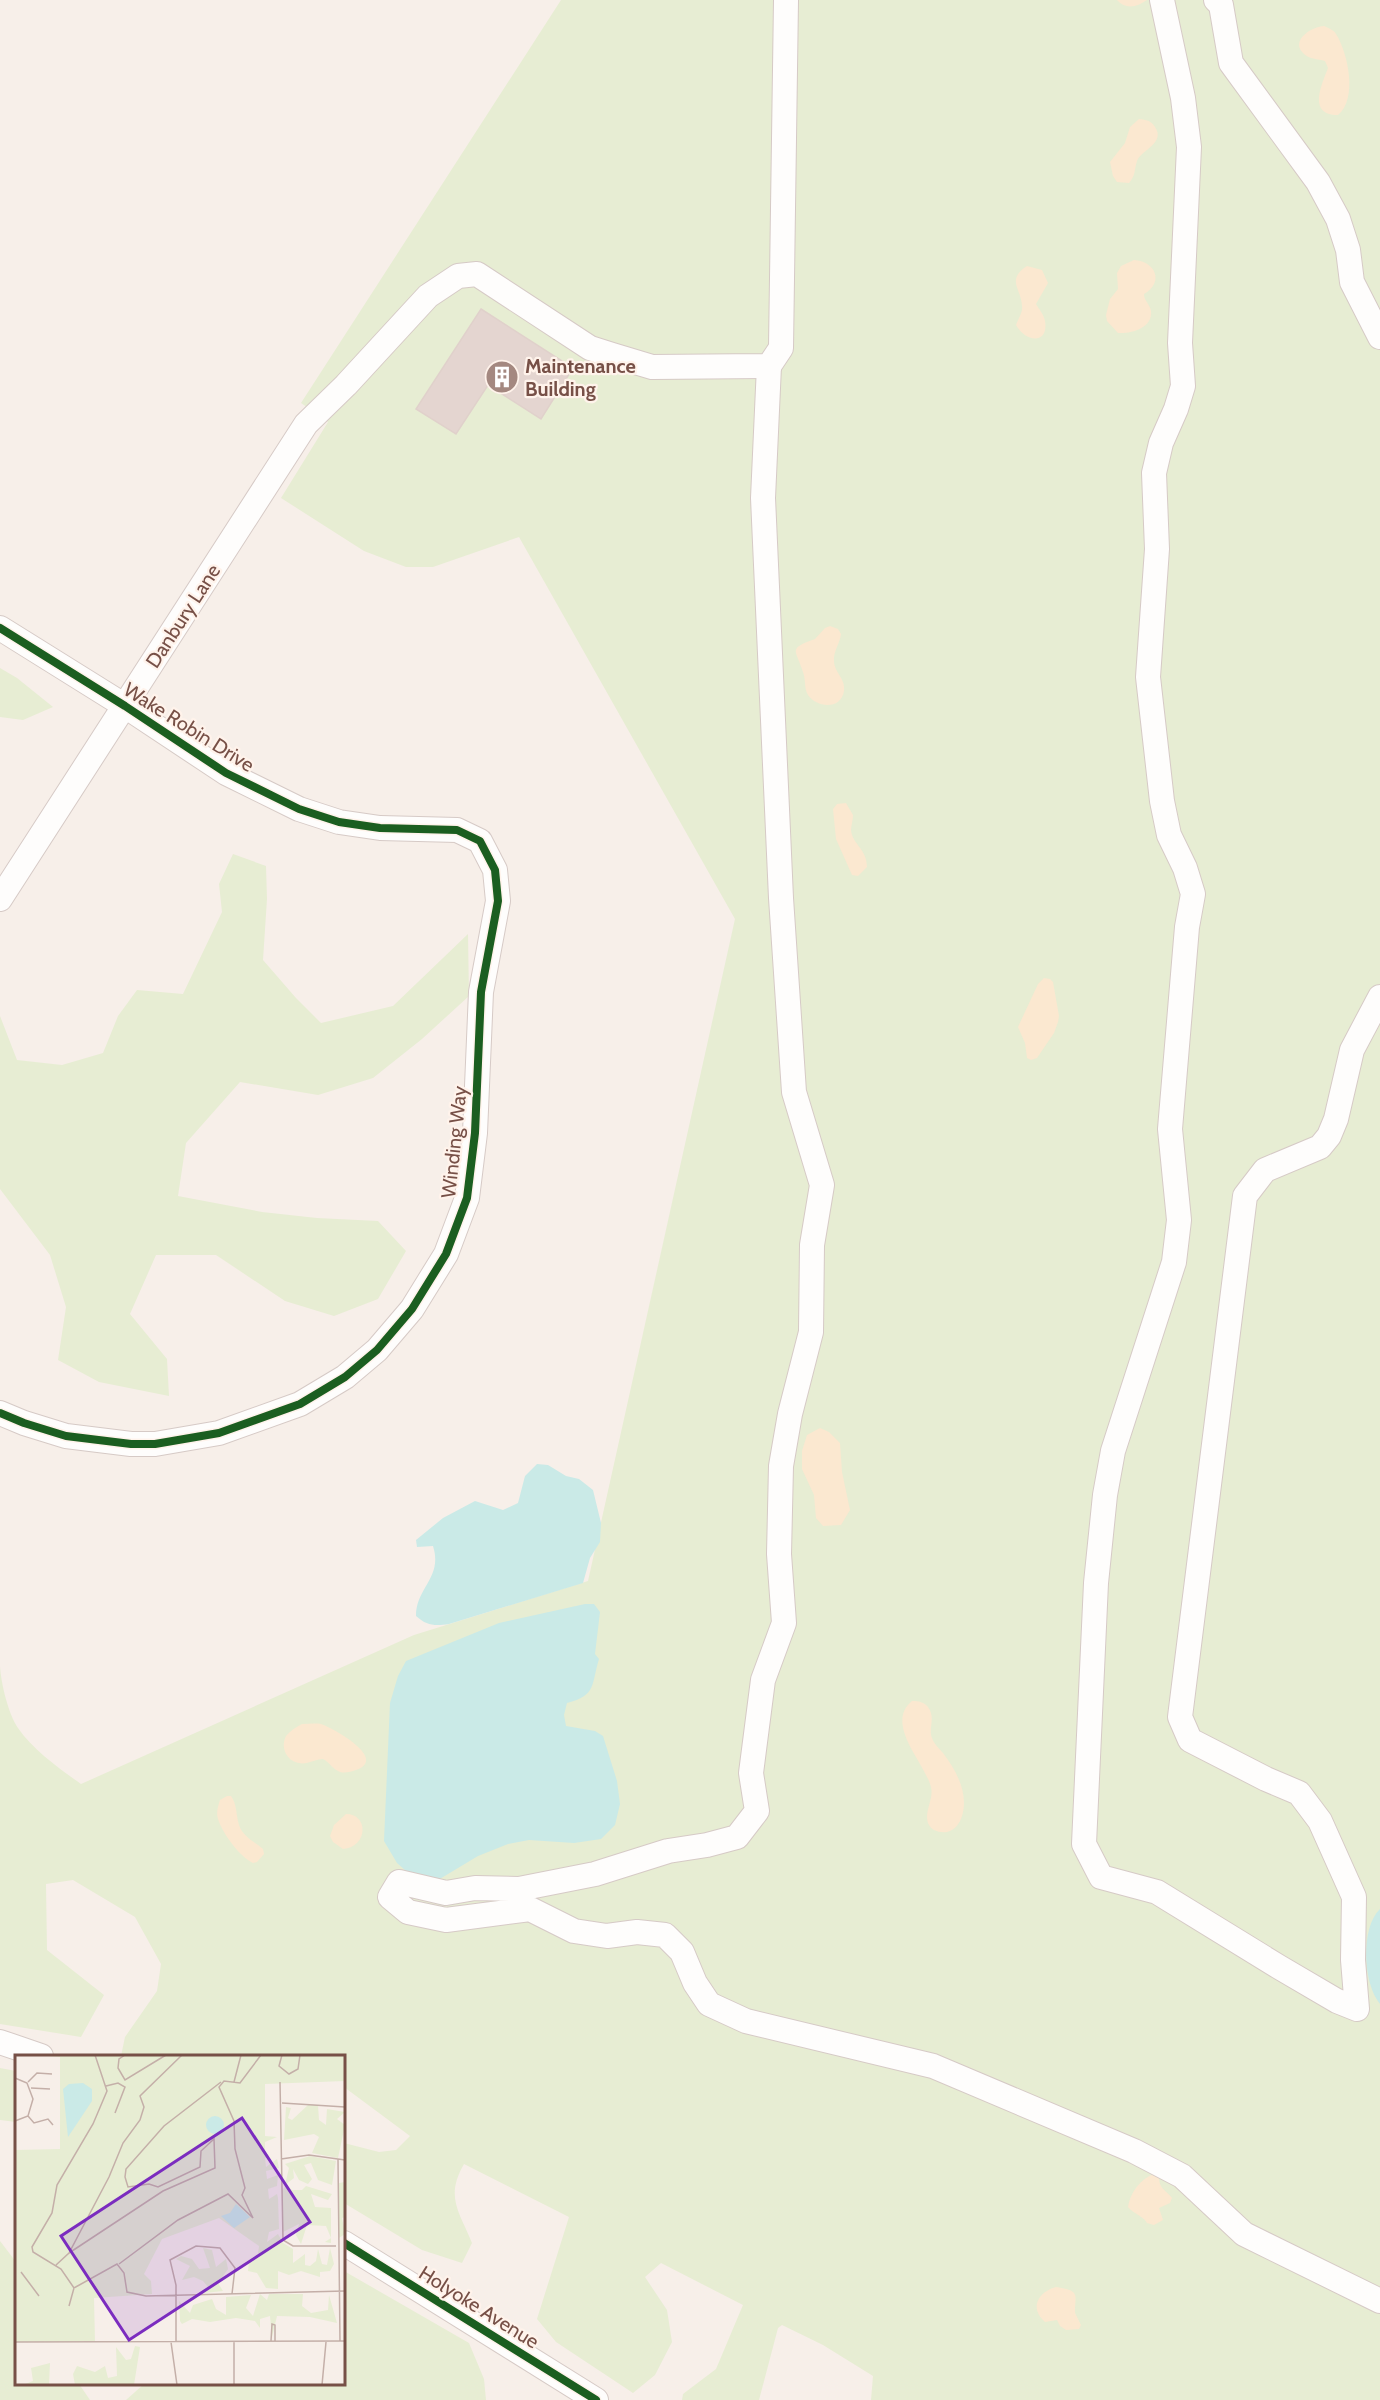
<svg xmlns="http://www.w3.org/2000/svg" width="1380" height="2400" viewBox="0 0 1380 2400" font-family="Cabin,sans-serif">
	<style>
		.green { fill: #e7edd3 }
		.sand { fill: #fbe8d0 }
		.water { fill: #caeae7 }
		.building { fill: #e4d5d0; stroke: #e0d1cb; stroke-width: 1.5 }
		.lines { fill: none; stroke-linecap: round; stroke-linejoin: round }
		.minor-casing { stroke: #d6cac6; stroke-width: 26 }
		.minor { stroke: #fefdfc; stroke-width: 24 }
		.cycleway-casing { stroke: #fff3eb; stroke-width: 11 }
		.cycleway { stroke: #1b5e20; stroke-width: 8 }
		.labels { text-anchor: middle; stroke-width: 4.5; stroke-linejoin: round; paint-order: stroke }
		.poi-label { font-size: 20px; font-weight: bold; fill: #775047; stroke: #fff3eb; text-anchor: start }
		.street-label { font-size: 20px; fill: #775047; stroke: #fff3eb }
		.inset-road { fill: none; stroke: #c4afa8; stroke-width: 1.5 }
		.view { fill: #7b2cbf; fill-opacity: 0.15; stroke: #7b2cbf; stroke-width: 3 }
		.inset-edge { fill: none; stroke: #775047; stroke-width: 3 }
	</style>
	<rect width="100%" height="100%" fill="#f7efe9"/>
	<g class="green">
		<path d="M561,0h819v2400h-509l2,-24 -50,-31 -41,-20 -4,3 -19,72h-77l1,-6 33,-25 27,-64 -82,-42 -16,14 22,33 5,32 -17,33 -22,18 -77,-51 -19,-23 32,-102 -105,-53c-19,33 -5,47 8,79l-10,20 -40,-13 -78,-47v-60l35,9 17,-2 14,-14 -66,-49v-31h-223l4,-19 32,-46 4,-27 -26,-47 -62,-37 -27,4 1,66 57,45 -23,42 -81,-13v-358c1,17 8,47 18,62 15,22 42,41 63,56l333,-149 174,-54 147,-662 -216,-382 -86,30h-27l-42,-16 -83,-53 47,-76 -27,-19z"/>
		<path d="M0,668l17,10 36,29 -30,13 -23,-3z"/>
		<path d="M233,854l33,12 1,33 -4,61 33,38 25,25 72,-17 75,-72 1,62 -47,43 -49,39 -55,17 -78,-13 -54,61 -8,53 84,16 55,6 61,3 28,30 -28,48 -44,17 -49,-15 -69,-46h-60l-26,59 37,45 2,37 -70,-14 -41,-22 8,-53 -16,-52 -50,-66v-173l17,44 45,5 41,-12 15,-37 19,-26 46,4 39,-82 -3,-28z"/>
		<path d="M0,2068l16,3v51l-16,-2z"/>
		<path d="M0,2241l16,21v122h63l11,16h-90z"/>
		<path d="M344,2271l125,72 15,36 2,21h-360l18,-16h200z"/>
	</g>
	<g class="sand">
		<path d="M1117,0h30c-10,7 -21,10 -30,0z"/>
		<path d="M1324,26c4,2 10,4 12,8 12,19 22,65 2,81 -31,0 -16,-31 -10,-47l-3,-7c-7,-2 -17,-2 -22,-8 -13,-13 10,-27 21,-27z"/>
		<path d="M1139,119c7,1 12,1 16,8 11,16 -14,23 -18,34 -3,9 -1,14 -8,22l-12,-1 -4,-6 -3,-14 15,-19 5,-16z"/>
		<path d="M1134,260c21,1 31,22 10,34 0,7 6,10 7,17 2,17 -20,23 -33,22l-11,-12 -1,-6 4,-16 8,-10 -1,-16 4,-7z"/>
		<path d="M1027,266l15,4 6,13 -12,21c3,5 8,11 9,17 4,23 -19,22 -29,4 2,-6 7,-13 6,-19 -1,-18 -16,-26 5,-40z"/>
		<path d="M830,626l8,3 3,5c-1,9 -8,18 -7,27 0,11 12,18 10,30 -3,19 -27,17 -36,4 -4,-6 -2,-15 -5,-23 -7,-23 -16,-23 12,-33l10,-11z"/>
		<path d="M846,803l7,12c0,5 -2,11 -2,15 1,14 16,19 16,37l-9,9 -6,-1 -16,-36 -3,-30 4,-5z"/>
		<path d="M1044,978l6,1 3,3 6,34 -1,6 -4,11 -17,25 -6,2 -4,-2 -2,-15 -7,-16 20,-43z"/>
		<path d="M820,1428l9,4 11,11 2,29 8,38 -9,15 -18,1 -7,-8 -2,-23 -12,-26v-18l5,-16z"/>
		<path d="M912,1701c7,0 12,1 16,6 8,11 0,21 4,31 2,6 7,10 11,15 13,17 26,40 19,63 -2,7 -7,14 -15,16 -7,1 -16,-1 -19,-9 -4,-11 6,-24 3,-36 -6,-24 -47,-63 -19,-86z"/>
		<path d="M302,1724c6,0 13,-1 19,0 12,4 68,35 35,46 -6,2 -13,4 -18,1 -6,-3 -9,-9 -15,-12 -8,0 -16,6 -24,4 -12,-2 -19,-15 -13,-27 4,-5 10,-9 16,-12z"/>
		<path d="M227,1796h4c6,8 5,19 8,29 4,12 16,17 24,24l1,5 -7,8 -4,1c-14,-7 -30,-29 -35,-44 -2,-6 0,-13 2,-19z"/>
		<path d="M346,1814c23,0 22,33 -3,35l-10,-7 -3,-6 4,-11z"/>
		<path d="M1154,2174l5,3c0,12 7,13 13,21l-2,5 -11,5 4,12 -9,5 -7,-2c-4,-7 -13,-9 -19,-16 2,-14 12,-28 26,-33z"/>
		<path d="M1056,2287c25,4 19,7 19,26l6,12 -2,4 -13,1 -6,-4 -3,-6 -12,2c-16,-14 -7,-30 11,-35z"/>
	</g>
	<g class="water">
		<path d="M537,1464l11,1 18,11 13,3 14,11 8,33 -1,19 -10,16 -7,25 -134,41c-14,2 -22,2 -33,-8 0,-29 27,-38 17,-70l-16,1 -1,-7 27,-22 32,-17 28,9 15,-7 7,-27z"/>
		<path d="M585,1604h9l6,8 -5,42 4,5c-8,26 -2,36 -32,44l-3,12 2,11 29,5 8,5 14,45 3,23 -5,21 -14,14 -27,4 -45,-3 -21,4 -30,12 -40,24 -24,-2 -17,-15 -13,-22 6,-138 8,-27 8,-15 93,-38z"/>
		<path d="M1380,1909v95c-17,-20 -20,-76 0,-95z"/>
	</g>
	<path class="building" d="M481,309l92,59 -32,51 -53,-34 -32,49 -40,-25z"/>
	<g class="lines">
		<g class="minor-casing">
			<g id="minor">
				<path d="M1162,0l21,98 6,49 -9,196 3,43 -7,23 -15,34 -7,30 3,76 -9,128 14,124 7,34 16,33 8,26 -6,33 -17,202 9,91 -5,42 -61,189 -8,44 -9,88 -12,261 17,33 56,15 122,75 58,34 20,8 -4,-49 1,-63 -34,-76 -21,-28 -33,-14 -76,-39 -10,-23 65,-521 20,-26 55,-23 9,-11 7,-17 16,-69 28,-53"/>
				<path d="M1216,0l5,5 10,58 87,119 20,37 10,31 4,32 28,55"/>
				<path d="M769,366l-6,132 18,400 13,194 28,93 -10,60 -1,87 -21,82 -9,52 -2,88 5,69 -21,57 -12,93 6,38 -20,26 -30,8 -39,6 -73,23 -76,15 -44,-1 -29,5 -47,-11 -9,15 18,15 38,8 84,-11 44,22 33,5 30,-4 28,3 17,17 13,31 14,21 37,17 187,45 201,85 48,25 62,58 136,67"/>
				<path d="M0,628l125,78 101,67 73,36 40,13 41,6 77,2 23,11 15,29 3,31 -17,91 -6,141 -8,65 -21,56 -34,55 -35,41 -32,27 -45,27 -81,29 -64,11h-24l-65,-8 -42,-13 -24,-10"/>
				<path d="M0,899l306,-475 40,-39 82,-89 30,-20 19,-2 113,74 22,7 40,12 117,-1 12,-18 5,-348"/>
				<path d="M0,2042l41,14"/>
				<path d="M344,2243l252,157"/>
			</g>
		</g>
		<use href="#minor" class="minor"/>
		<g class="cycleway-casing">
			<g id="cycleway">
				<path d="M0,628l125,78 101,67 73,36 40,13 41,6 77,2 23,11 15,29 3,31 -17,91 -6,141 -8,65 -21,56 -34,55 -35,41 -32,27 -45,27 -81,29 -64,11h-24l-65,-8 -42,-13 -24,-10"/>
				<path d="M344,2243l252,157"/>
			</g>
		</g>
		<use href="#cycleway" class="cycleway"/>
	</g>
	<defs>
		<g id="building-disc" transform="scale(1.725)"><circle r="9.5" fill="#a48880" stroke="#fff3eb"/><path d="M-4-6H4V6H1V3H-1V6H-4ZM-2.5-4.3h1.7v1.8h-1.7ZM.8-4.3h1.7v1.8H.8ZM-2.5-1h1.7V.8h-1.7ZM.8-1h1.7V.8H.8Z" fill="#fff"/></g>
	</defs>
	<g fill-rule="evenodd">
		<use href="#building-disc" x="502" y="377"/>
	</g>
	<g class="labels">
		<g class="poi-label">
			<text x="525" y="373">Maintenance<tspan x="525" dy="23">Building</tspan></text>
		</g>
		<g class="street-label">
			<text transform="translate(183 616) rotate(-57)" y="7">Danbury Lane</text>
			<text transform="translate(189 727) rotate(32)" y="7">Wake Robin Drive</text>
			<text transform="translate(454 1142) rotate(-84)" y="7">Winding Way</text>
			<text transform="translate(479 2307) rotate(32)" y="7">Holyoke Avenue</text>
		</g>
	</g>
	<g transform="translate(15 2055)">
		<rect width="330" height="330" fill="#f7efe9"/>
		<path d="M22,0h308v26l-80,3v52l12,1 -12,5v11l4,2 -4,3 1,9 11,-8 2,9 -13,3 1,8 11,-4 -1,11 -9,3 1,10 8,-5 1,4 1,31 -10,3 -2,10 11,-8 5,9 10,6v14l12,-9v11l5,1 6,-5 2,-12 4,15 5,1 3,-17 4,16 -4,7 -10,1v5l-19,-6 -12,4 -11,-4v18l-12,-1 -9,-15 -9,-2 1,-10 9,-7 1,-8 -40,-28 -57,21 -18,35 7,7 1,13 -58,4 1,44h-79l-1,-192 45,-1v-92zM293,50h10l1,15 7,5 1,-16 18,3 -8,7 8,6 -7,33 -26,-5 7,-16 -5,-3 -30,6 2,-33 5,1 -3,10 4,2zM295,101l26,5 -4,24 -14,-5 -7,-17 -7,2 8,14 -4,5 -9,-4 -6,-11 1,9 -9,7 4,-17 -4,-4zM330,127v35l-3,1 3,16 -6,4v-55zM272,130l5,5h10l4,-4 26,8 -4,6 -17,-6 4,13 16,1v35l-6,-1 6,-4 -5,-12 -19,-1 -6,19 -5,-9 3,-11 -16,8 -1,-42zM188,193l9,2 4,17 10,-8 2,10 -10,14 5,8 -19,2 4,-6 -5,-6 -9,-4 -12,3 8,-14 -14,-7 5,-3 11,3 7,10 11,-1zM245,239l7,6 2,-6h34l-1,12 9,7 17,-3 1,-15 8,28 -27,-6 -33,-1 -5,21 -2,-21 -10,3v9l-5,-7 -19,-3 -26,4 -18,-3 -10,5 -2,-3 -1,-20 11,12 3,-8 19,-6 4,10 10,6v-18l25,-2 -5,13 7,8zM120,291l5,1 -6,38h-59l-2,-11 4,-8 18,6 10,-6 3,12 9,-2 -1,-29 10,13 5,-1zM35,308l-1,22h-26l10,-4 -2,-13z" fill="#e7edd3"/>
		<path d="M68,28l9,6v12l-24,36 -5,-48 6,-5zM191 70a9 9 0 1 1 18 0a9 9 0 1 1-18 0ZM221,149l14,13 -16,11 -13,-12 9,-3z" fill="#caeae7"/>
		<path class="inset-road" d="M80,0l12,36 -14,33 -36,61 -5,28 -20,34 1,5 28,17 13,19 43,-24 7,9 3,19 19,4 199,-5M110,0l-6,4 -1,9 7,12 41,-25M267,0l-3,11 10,8 9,-5 2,-14M0,23l12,5 6,16 -5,17 -13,5M13,27l9,-9 15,1M219,27l7,-27M265,27l3,158 10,6h43M91,31l12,-3 7,4 -10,26M16,33l19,1M267,48l63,4M13,61l6,7 14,-4 5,6M266,104l28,-4 36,5M323,104l2,182M54,198l94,-62 52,-23 -1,-29 -13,12 -1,16 -42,20 -9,-3 -21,3 -3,-10 1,-8 38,-43 57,-44M104,209l59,-44 50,-26 25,24 -11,-23 3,-7 -10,-39 -1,-28 -15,-34 5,-6 16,2 21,-28M41,210l13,-12 40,-76 14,-34 17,-23 4,-13 -4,-11 42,-41M6,217l18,24M54,251l5,-18M219,286v44M256,286l1,-17 3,1v16M0,287l330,-1M156,287l6,43M161,287v-57l-6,-25 26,-14 24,2 15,20 -3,26M307,330l4,-43"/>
		<path class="view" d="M227,63l68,104 -181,118 -68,-104z"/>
		<rect width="330" height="330" class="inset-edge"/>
	</g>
</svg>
